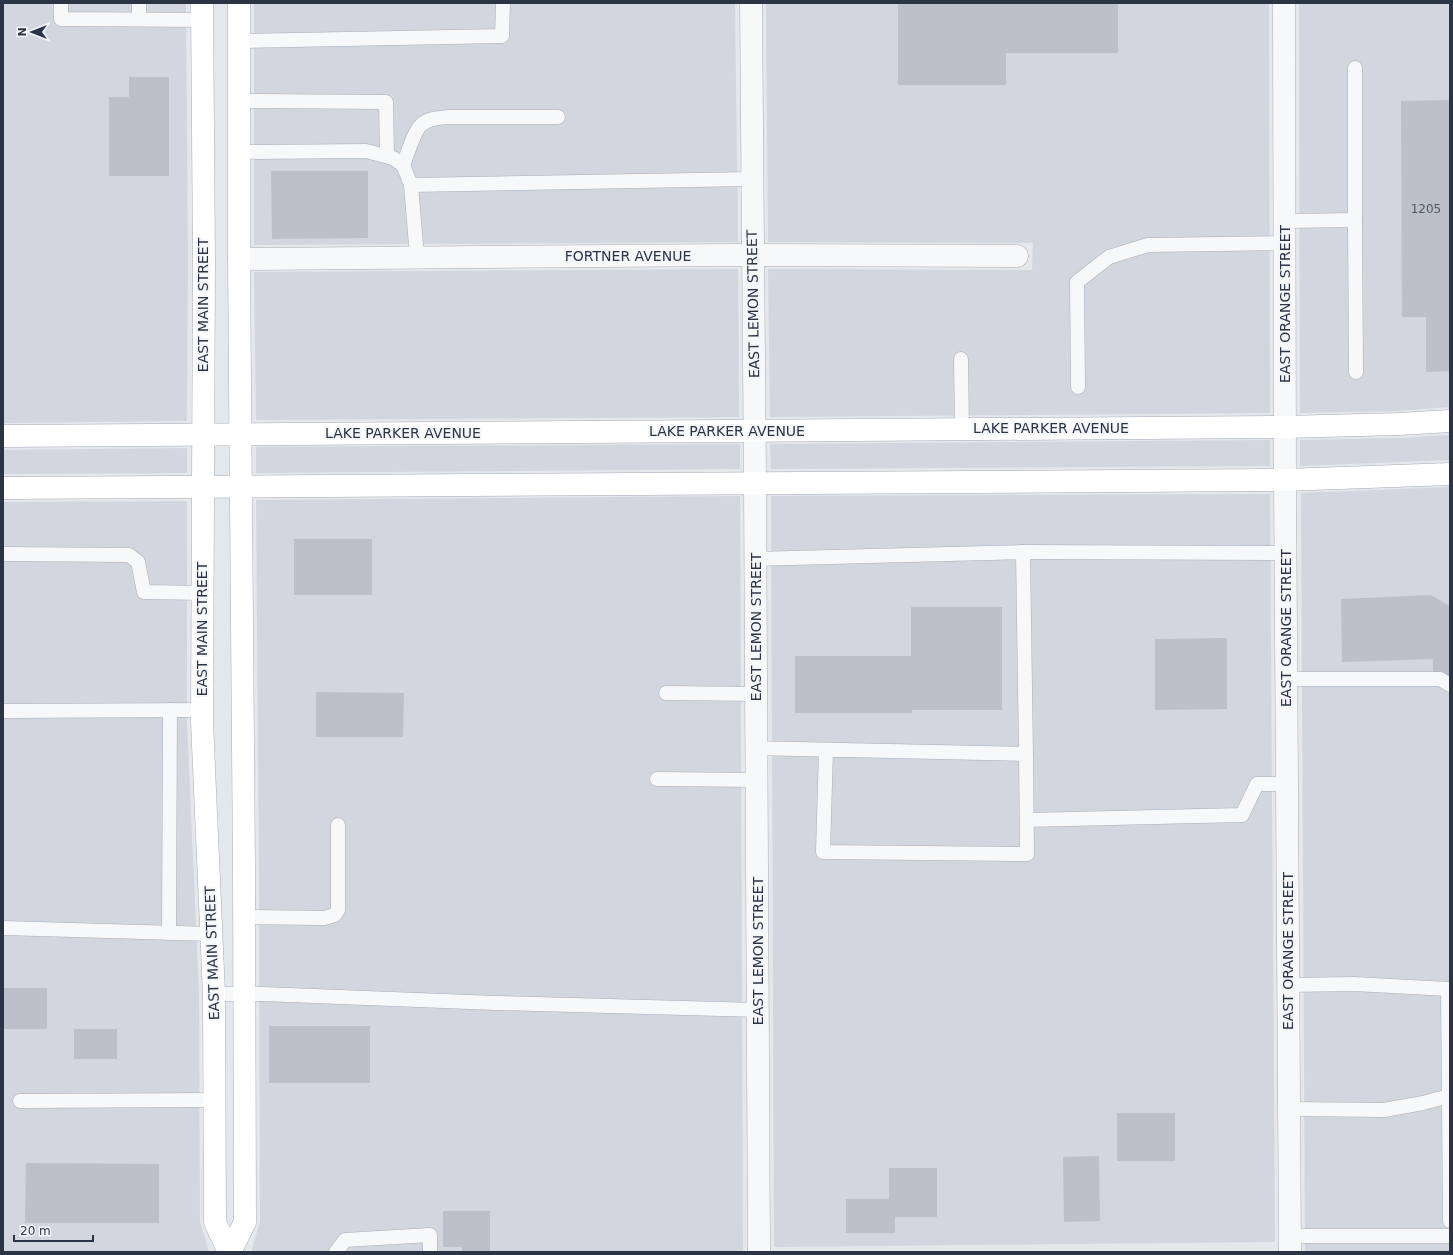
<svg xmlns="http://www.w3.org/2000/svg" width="1453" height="1255" viewBox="0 0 1453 1255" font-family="'DejaVu Sans',sans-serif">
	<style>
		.built { fill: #d2d6de }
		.building { fill: #bbc0ca }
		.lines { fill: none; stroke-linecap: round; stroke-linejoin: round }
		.lane-casing { stroke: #a9aeb7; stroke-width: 15 }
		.street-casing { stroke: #a9aeb7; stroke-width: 23 }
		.secondary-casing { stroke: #a9aeb7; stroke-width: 23 }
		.primary-casing { stroke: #a3abb8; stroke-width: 23 }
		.lane { stroke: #f7f8fa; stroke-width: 14 }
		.street { stroke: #f7f8fa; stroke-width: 22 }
		.secondary { stroke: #fff; stroke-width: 22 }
		.primary { stroke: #fff; stroke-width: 22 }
		.labels { text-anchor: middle; stroke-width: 4; stroke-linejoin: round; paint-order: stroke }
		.number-label { font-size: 12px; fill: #4f5766 }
		.street-label { font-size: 14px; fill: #2b3445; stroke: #f4f6f9 }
	</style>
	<rect width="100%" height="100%" fill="#e4e7ec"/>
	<g class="built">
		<path d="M3,3h183l2,256 -1,162 -184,2z"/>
		<path d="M254,3h481l3,239 -484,3z"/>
		<path d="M766,3h503l1,410 -500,4 -2,-148 264,1 1,-27 -265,-1z"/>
		<path d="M1299,3h151v404l-52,4 -98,2z"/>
		<path d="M738,269l1,148 -483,3 -2,-148z"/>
		<path d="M1450,435v25l-150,6v-26l99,-2z"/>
		<path d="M1270,440v26l-499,3 -1,-25z"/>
		<path d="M740,444v25l-484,4v-26z"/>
		<path d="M187,448v25l-184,1v-24z"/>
		<path d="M1450,487v765h-145l-4,-759z"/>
		<path d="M1270,494l5,748 -501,5 -3,-751z"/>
		<path d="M740,496l3,756h-492l9,-30 -1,-354 -3,-368z"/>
		<path d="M187,501v221l12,272 1,228 9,30h-206v-750z"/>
	</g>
	<g class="building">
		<path d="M898,3h220v50h-112v32h-108z"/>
		<path d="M129,77h40v99h-60v-79h20z"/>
		<path d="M1450,100v271l-24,1v-55h-24l-1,-216z"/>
		<path d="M271,171h97v67l-96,1z"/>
		<rect x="294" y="539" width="78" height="56"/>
		<path d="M1431,595l19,11v71h-17v-18l-91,3 -1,-63z"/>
		<path d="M911,607h91v103h-90v3h-117v-57h116z"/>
		<path d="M1227,638v71l-72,1v-71z"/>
		<path d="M316,692l88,1 -1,44h-87z"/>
		<rect x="3" y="988" width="44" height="41"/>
		<rect x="269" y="1026" width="101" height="57"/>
		<rect x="74" y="1029" width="43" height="30"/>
		<rect x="1117" y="1113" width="58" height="48"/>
		<path d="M1099,1156l1,65 -36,1 -1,-65z"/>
		<path d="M26,1163l133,1v59h-134z"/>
		<path d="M889,1168h48v49h-42v16h-49v-34h43z"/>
		<path d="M443,1211h47v41h-28v-5h-19z"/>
	</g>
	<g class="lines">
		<g class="lane-casing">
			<g id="lane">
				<path d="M61,3v16l141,1"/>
				<path d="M139,19v-16"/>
				<path d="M239,41l263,-5 1,-33"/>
				<path d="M1355,68v152"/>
				<path d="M239,101l147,1 1,54"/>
				<path d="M239,152l127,-1 27,7 10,7 8,20 6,72"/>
				<path d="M403,165c4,-9 11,-34 18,-40 7,-7 18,-7 27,-8h110"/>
				<path d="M411,185l341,-6"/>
				<path d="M1285,221l70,-1 1,152"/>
				<path d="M961,359l1,70"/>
				<path d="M1078,387l-1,-105 32,-25 39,-12 137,-2"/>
				<path d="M1023,552l263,1"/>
				<path d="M3,554l126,1 9,7 6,30 58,1"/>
				<path d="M755,559l268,-7 3,202"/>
				<path d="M1287,679h153l10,6"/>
				<path d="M666,693l90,1"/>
				<path d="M3,711l199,-1"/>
				<path d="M756,748l270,6 1,100 -204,-2 3,-102"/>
				<path d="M657,779l100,1"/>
				<path d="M1027,820l215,-5 15,-31h30"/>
				<path d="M244,917l80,1 11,-3 3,-5v-85"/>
				<path d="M3,928l209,6"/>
				<path d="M169,933l1,-223"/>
				<path d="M1289,985l65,-1 94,5 2,232"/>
				<path d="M214,994h48l234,9 262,7"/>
				<path d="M20,1101l194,-1"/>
				<path d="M1290,1109l94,1 39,-7 26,-7"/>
				<path d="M1290,1236h160"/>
				<path d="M336,1252l9,-12 85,-5v17"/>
			</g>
		</g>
		<g class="street-casing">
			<g id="street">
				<path d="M751,3l4,480 4,769"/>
				<path d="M1284,3l1,477 5,772"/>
				<path d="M239,259l493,-4 285,1"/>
			</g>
		</g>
		<g class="secondary-casing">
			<g id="secondary">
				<path d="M202,3l2,256 -2,463 12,272 1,228 14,30"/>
				<path d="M230,1252l15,-30 -1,-354 -5,-609v-256"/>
			</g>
		</g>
		<g class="primary-casing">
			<g id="primary">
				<path d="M3,436l1282,-9 114,-3 51,-3"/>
				<path d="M3,488l1282,-8 165,-6"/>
			</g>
		</g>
		<use href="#lane" class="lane"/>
		<use href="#street" class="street"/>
		<use href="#secondary" class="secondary"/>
		<use href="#primary" class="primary"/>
	</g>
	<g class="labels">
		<g class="number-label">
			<text x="1426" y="213">1205</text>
		</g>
		<g class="street-label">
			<text x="628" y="261">FORTNER AVENUE</text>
			<text transform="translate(753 304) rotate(-91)" y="5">EAST LEMON STREET</text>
			<text transform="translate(1285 304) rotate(-90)" y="5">EAST ORANGE STREET</text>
			<text transform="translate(203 305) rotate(-90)" y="5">EAST MAIN STREET</text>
			<text x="1051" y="433">LAKE PARKER AVENUE</text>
			<text x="727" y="436">LAKE PARKER AVENUE</text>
			<text x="403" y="438">LAKE PARKER AVENUE</text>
			<text transform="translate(756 627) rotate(-90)" y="5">EAST LEMON STREET</text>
			<text transform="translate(1286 628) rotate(-90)" y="5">EAST ORANGE STREET</text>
			<text transform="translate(202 629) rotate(-90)" y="5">EAST MAIN STREET</text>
			<text transform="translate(758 951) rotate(-90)" y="5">EAST LEMON STREET</text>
			<text transform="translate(1288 951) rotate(-90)" y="5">EAST ORANGE STREET</text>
			<text transform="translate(212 953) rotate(-92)" y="5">EAST MAIN STREET</text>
		</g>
	</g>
	<rect width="1453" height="1255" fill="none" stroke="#2b3445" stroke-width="8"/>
	<g transform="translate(32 32) rotate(270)" stroke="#f4f6f9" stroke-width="3" paint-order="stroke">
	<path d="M0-3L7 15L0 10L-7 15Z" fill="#2b3445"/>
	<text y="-6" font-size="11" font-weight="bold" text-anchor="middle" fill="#2b3445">N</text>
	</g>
	<path d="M14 1235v6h79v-6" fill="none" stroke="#2b3445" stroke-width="2"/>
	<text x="20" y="1235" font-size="12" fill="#2b3445" stroke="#f4f6f9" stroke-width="3" paint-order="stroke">20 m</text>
</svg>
